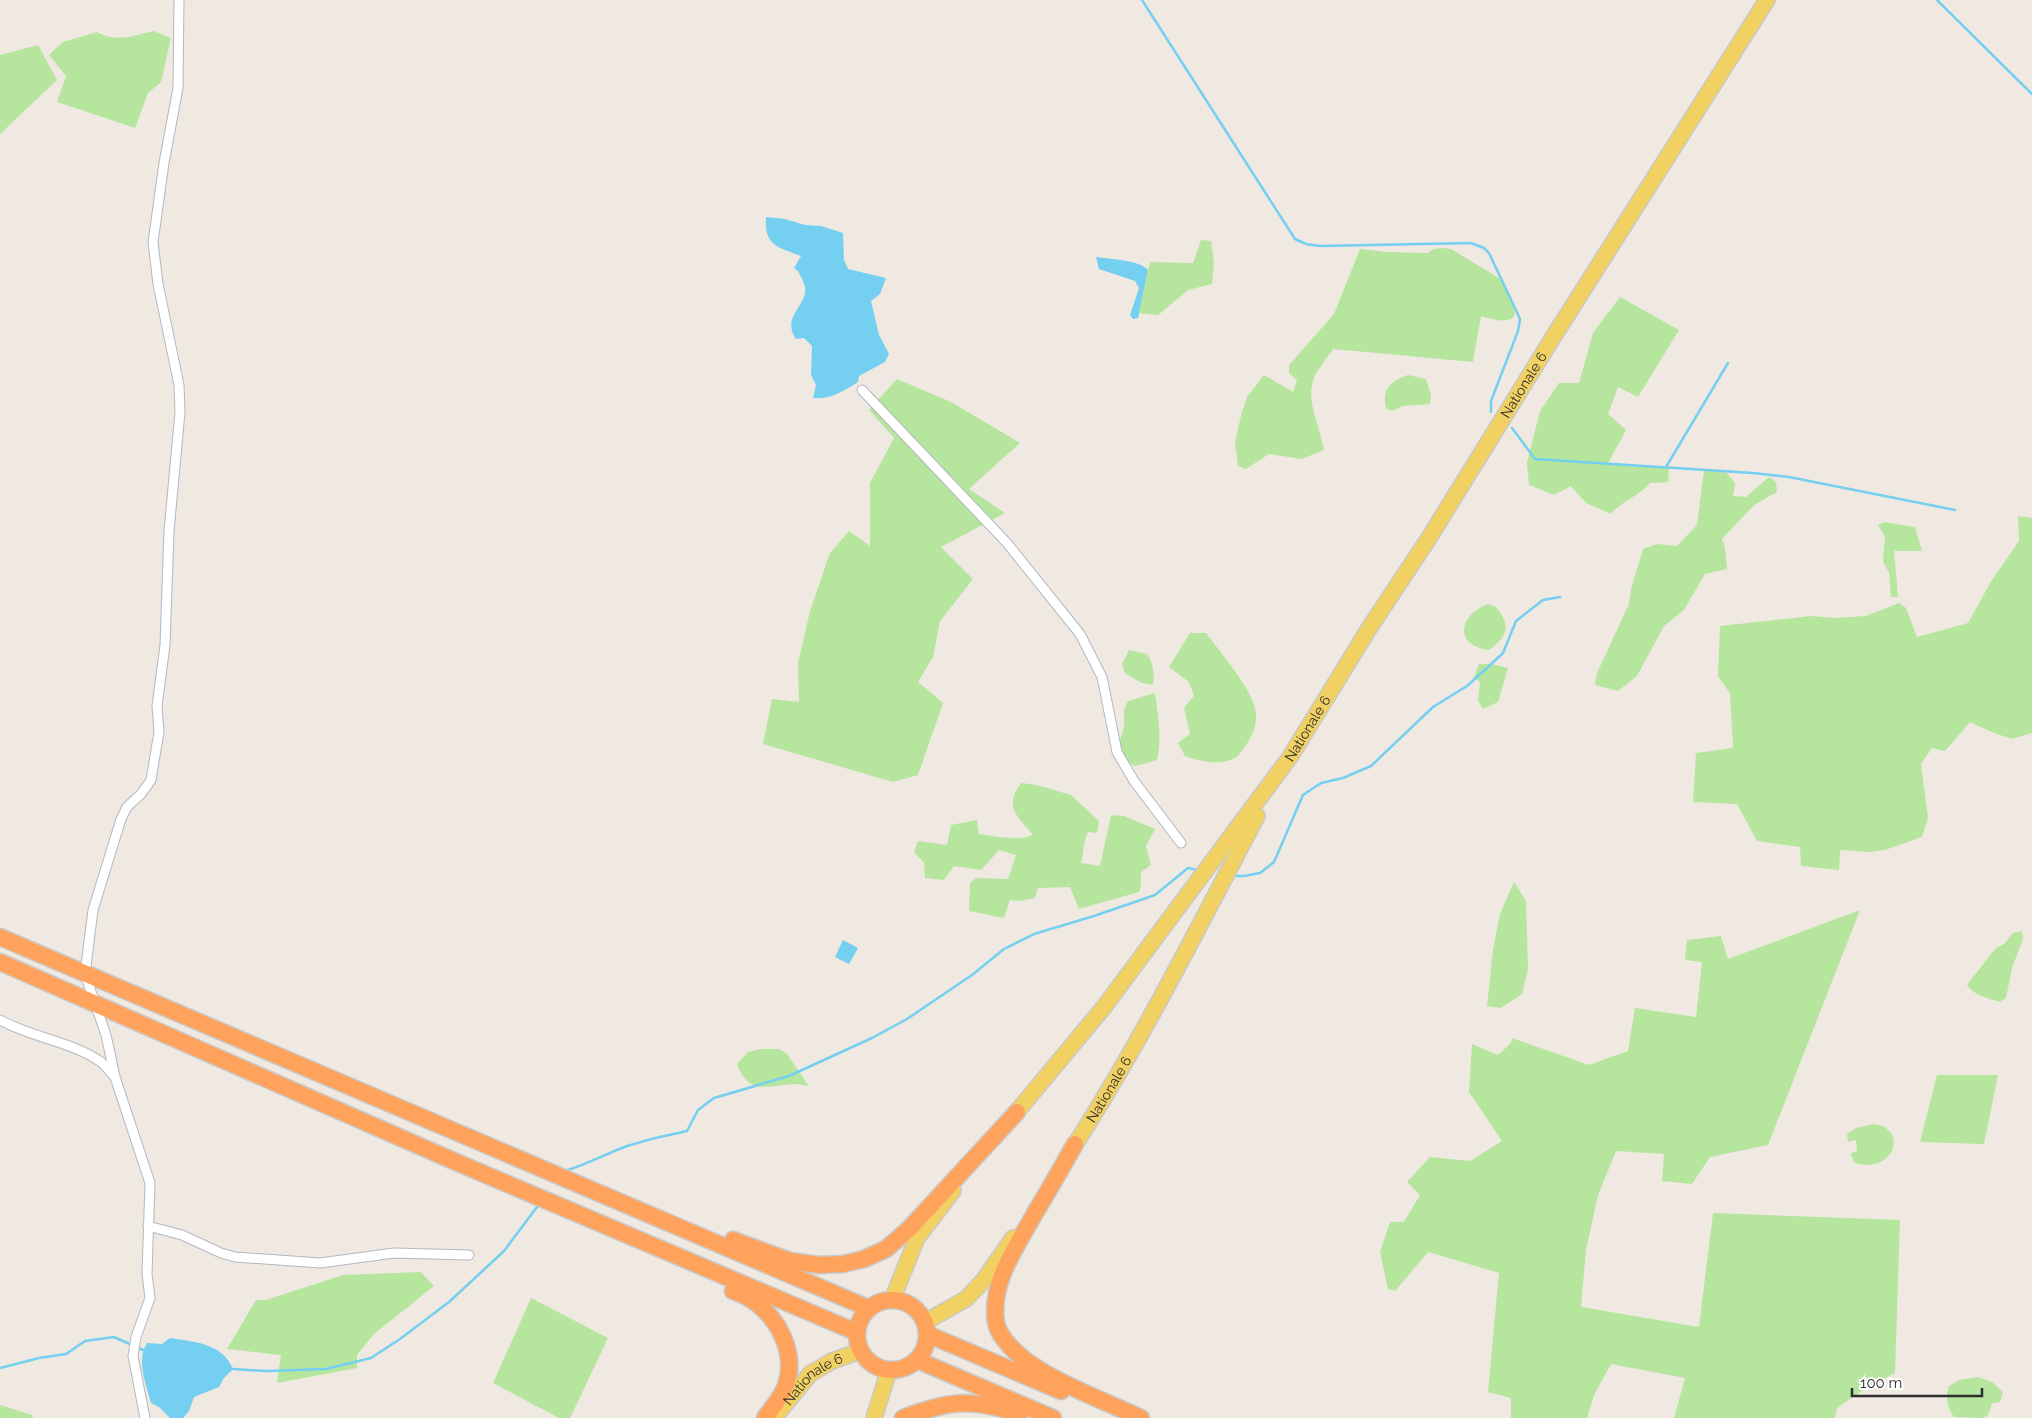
<svg xmlns="http://www.w3.org/2000/svg" width="2032" height="1418" viewBox="0 0 2032 1418" font-family="Raleway,sans-serif">
	<style>
		.green { fill: #b6e59e }
		.water { fill: #75cff0 }
		.lines { fill: none; stroke-linecap: round; stroke-linejoin: round }
		.stream { stroke: #75cff0; stroke-width: 2.5 }
		.street-casing { stroke: #b4b7c1; stroke-width: 11 }
		.primary-casing { stroke: #c9c9c9; stroke-width: 18 }
		.highway-casing { stroke: #c9c9c9; stroke-width: 19 }
		.street { stroke: #fff; stroke-width: 9 }
		.primary { stroke: #f2d163; stroke-width: 15 }
		.highway { stroke: #ffa35c; stroke-width: 16 }
		.labels { text-anchor: middle; stroke-width: 4; stroke-linejoin: round; paint-order: stroke }
		.street-label { font-size: 14px; fill: #2e2e2e; stroke: #fff }
	</style>
	<rect width="100%" height="100%" fill="#efe9e1"/>
	<g class="green">
		<path d="M153,31l18,7 -10,44 -13,11 -13,35 -78,-26 9,-26 -17,-21 14,-13 34,-10c18,11 37,4 56,-1z"/>
		<path d="M38,45l19,35 -57,54v-79z"/>
		<path d="M1201,240l10,1 3,22 -2,21 -24,6 -30,25 -19,-2 11,-51 43,1z"/>
		<path d="M1444,248l7,1 48,29c9,10 18,26 15,39 -10,7 -22,2 -33,-1l-8,46 -140,-13c-5,7 -17,23 -19,29 -9,24 6,47 10,72l-22,9 -33,-5 -23,15 -8,-3 -3,-24 7,-30 5,-15 17,-22 29,17 4,-12 -8,-7v-8l45,-51 26,-65 27,3 41,1 5,-4z"/>
		<path d="M1620,297l59,33 -41,67 -20,-10 -10,27 18,16 -18,33 61,4 -1,15 -18,1c-11,13 -28,18 -39,31l-25,-11 -15,-17 -17,9 -25,-10 -2,-22 13,-52 19,-28h20l14,-50z"/>
		<path d="M1408,375l18,4 5,16 -1,9 -27,2 -12,5 -5,-3c-4,-19 4,-27 22,-33z"/>
		<path d="M897,379l54,23 69,41 -51,46 36,24 -64,34 32,32 -33,42 -7,36 -15,25 25,21 -25,72 -25,7 -130,-38 9,-45 27,3 -1,-39 12,-52 20,-58 19,-22 21,15v-63l24,-45 -25,-28z"/>
		<path d="M1704,470l21,1 10,12 -2,13 13,1 23,-20 7,5 1,10 -23,13 -32,34 3,9 2,21 -22,5 -21,36 -20,16 -27,50 -19,15 -23,-6 2,-12 32,-69 2,-15 12,-40 14,-5 20,2 20,-21z"/>
		<path d="M2018,516l14,2v215l-20,6 -18,-6 -24,-11 -25,29 -13,-3 -11,16 7,54 -6,19 -37,13 -16,2 -29,-2 -1,20 -38,-4 -1,-19 -43,-6 -20,-37 -44,-2 3,-49 37,-5 -3,-55 -12,-17 2,-50 91,-10 24,2 31,-2 33,-13 7,5 11,29 51,-14 24,-43 27,-39z"/>
		<path d="M1884,522l31,5 7,24h-28l4,46h-7l-2,-25 -6,-10 2,-25 -7,-12z"/>
		<path d="M1488,604l8,3c15,19 12,29 -7,43 -35,-4 -31,-35 -1,-46z"/>
		<path d="M1190,633h16c14,19 39,48 47,69 7,18 1,32 -9,46 -3,4 -6,9 -11,11 -15,7 -34,2 -48,-3l-7,-13 12,-9 -6,-26 10,-12 -5,-14 -20,-15z"/>
		<path d="M1129,650l18,4c6,8 8,20 6,31l-11,-2 -17,-10 -3,-9z"/>
		<path d="M1479,664h13l16,4 -10,34 -15,7 -5,-8 2,-19 -6,-5z"/>
		<path d="M1155,693c3,23 7,44 2,67l-22,6 -6,-3 -12,-11 7,-26v-16l4,-9z"/>
		<path d="M1021,783l16,2 34,10 28,26 -2,12 -9,-1c-5,10 -4,20 -7,31l19,3 11,-51 13,1 31,13 -9,17 5,19 -10,7v13l-2,7 -60,17 -9,-22 -32,1 -3,10 -15,3 -10,-1 -6,18 -35,-7 1,-28 6,-5 32,1 8,-24 -17,-5 -18,20 -27,-4 -10,14 -19,-2 -1,-15 -10,-11 4,-11 29,4 4,-20 26,-5 2,14c18,2 37,8 54,1 -15,-19 -30,-27 -12,-52z"/>
		<path d="M1514,882l12,19 2,68 -6,25 -21,14 -14,-2 6,-56 7,-36z"/>
		<path d="M1860,910l-92,235 -58,12 -18,27 -30,-3 2,-27 -48,-3 -18,44 -12,55 -5,57 118,20 14,-114 187,7 -5,153 -26,13 -32,22 -2,10h-161l11,-40 -74,-14 -17,31 -7,23h-76v-20l-23,-6 11,-119 -71,-21 -33,39 -7,-2 -8,-37 10,-30h14l16,-27 -13,-13 23,-25 40,4 32,-20 -33,-49 3,-48 26,11 13,-12 1,-5 77,27 39,-14 7,-43 61,9 6,-55 -17,-2 2,-20 34,-4 7,23z"/>
		<path d="M2022,931l1,8 -11,29 -6,30 -6,4c-13,-4 -25,-6 -33,-17l28,-36 9,-5 9,-11z"/>
		<path d="M761,1049h18l8,5 22,32c-5,-1 -11,-2 -16,-2 -26,2 -45,11 -56,-20l11,-12z"/>
		<path d="M1937,1075h61l-14,69 -64,-2z"/>
		<path d="M1874,1124c36,5 19,51 -19,39l-5,-9 7,-3 -1,-11 -8,2 -1,-8 9,-6z"/>
		<path d="M421,1272l13,14 -60,48 -17,21v13l-80,15 4,-28 -54,-6 29,-49h10l77,-25z"/>
		<path d="M531,1298l77,40 -38,80h-11l-66,-35z"/>
		<path d="M1978,1377l14,5 11,10 -3,10 -8,1 -4,12 -5,3 -29,-1c-7,-10 -9,-19 -5,-31l10,-6z"/>
		<path d="M0,1405l32,10 1,3h-33z"/>
	</g>
	<g class="water">
		<path d="M766,217l19,2 20,6 16,1 22,7 1,27 4,9 38,9 -6,16 -9,7 8,34 10,19 -4,8 -26,14 -1,6c-14,9 -28,18 -45,16l3,-13 -5,-10 1,-29 -8,-8 -8,1c-17,-25 18,-35 7,-58 -3,-6 -4,-10 -9,-13l7,-12c-23,-9 -37,-10 -35,-39z"/>
		<path d="M1096,257c13,2 44,3 52,13l-10,48 -5,1 -3,-4 9,-27 -4,-7 -36,-12z"/>
		<path d="M843,940l15,8 -9,16 -14,-7z"/>
		<path d="M170,1338c25,4 52,5 63,31l-9,9 -5,9 -25,10 -5,14 -6,7h-13l-11,-11 -8,-4c-5,-19 -15,-43 -4,-60l15,1z"/>
	</g>
	<g class="lines">
		<g class="stream">
			<path d="M1142,0l153,239 11,5 14,2 151,-3 13,5 5,5 31,66 -2,12 -27,70v11"/>
			<path d="M1937,0l95,94"/>
			<path d="M1512,428l23,31 218,14 36,4 166,33"/>
			<path d="M1666,467l62,-104"/>
			<path d="M1236,876h8l16,-3 14,-11 29,-67 18,-12 22,-5 28,-12 62,-59 34,-21 20,-18 16,-15 13,-32 27,-21 17,-3"/>
			<path d="M568,1170c19,-6 36,-15 54,-22 21,-8 43,-12 65,-17l11,-21 16,-12 75,-22 83,-38 35,-19 65,-44 32,-26 30,-15 60,-18 61,-21 33,-27 9,2"/>
			<path d="M0,1368l39,-10 27,-4 19,-13 29,-4 29,13"/>
			<path d="M233,1369l33,2 60,-2 45,-11 29,-19 49,-37 55,-51 33,-44"/>
		</g>
		<g class="street-casing">
			<g id="street">
				<path d="M862,390l145,153 73,91 22,43 15,75 17,29 47,62"/>
				<path d="M0,1020c32,18 71,21 101,42 5,4 9,10 14,15"/>
				<path d="M148,1226l34,9 39,18 14,4 85,6 74,-10 75,2"/>
				<path d="M145,1418l-12,-62 3,-19 14,-39 -3,-24 3,-91 -35,-106 -9,-42 -21,-61 8,-64 28,-91 6,-12 14,-13 10,-14 8,-48 -2,-26 8,-61 4,-114 11,-119 -1,-27 -21,-101 -5,-42 11,-79 14,-75 1,-88"/>
			</g>
		</g>
		<g class="primary-casing">
			<g id="primary">
				<path id="s1" d="M1010,1120l94,-113 186,-250 80,-130 59,-89 123,-199 215,-339"/>
				<path id="s2" d="M1069,1154c70,-108 128,-224 188,-338"/>
				<path d="M892,1300l25,-62 36,-47"/>
				<path d="M925,1322l41,-23 17,-18 30,-43"/>
				<path id="s3" d="M774,1418l36,-44 22,-13 28,-10"/>
				<path d="M874,1418l15,-48"/>
			</g>
		</g>
		<g class="highway-casing">
			<g id="highway">
				<path d="M0,937l868,371"/>
				<path d="M0,962l456,200 400,170"/>
				<path d="M1075,1144c-13,23 -26,46 -40,69 -18,33 -45,69 -39,109 2,14 18,29 29,38 32,24 80,41 116,58"/>
				<path d="M733,1240l57,21 29,4 24,-1 21,-5 22,-10 23,-20 108,-117"/>
				<path d="M733,1291c5,2 12,4 17,8 28,17 47,54 36,86 -4,12 -14,23 -21,33"/>
				<circle cx="892" cy="1335" r="35"/>
				<path d="M927,1334l134,57"/>
				<path d="M917,1360l136,58"/>
				<path d="M903,1418c47,-18 69,-20 117,-4"/>
			</g>
		</g>
		<use href="#street" class="street"/>
		<use href="#primary" class="primary"/>
		<use href="#highway" class="highway"/>
	</g>
	<g class="labels">
		<g class="street-label">
			<text dy="5" stroke="none"><textPath href="#s1" startOffset="898">Nationale 6</textPath></text>
			<text dy="5" stroke="none"><textPath href="#s1" startOffset="492">Nationale 6</textPath></text>
			<text dy="5" stroke="none"><textPath href="#s2" startOffset="76">Nationale 6</textPath></text>
			<text dy="5" stroke="none"><textPath href="#s3" startOffset="56">Nationale 6</textPath></text>
		</g>
	</g>
	<path d="M1852 1388v8h130v-8" fill="none" stroke="#2e2e2e" stroke-width="2.5"/>
	<text x="1860" y="1388" font-size="15" fill="#2e2e2e" stroke="#ffffff" stroke-width="4" paint-order="stroke">100 m</text>
</svg>
